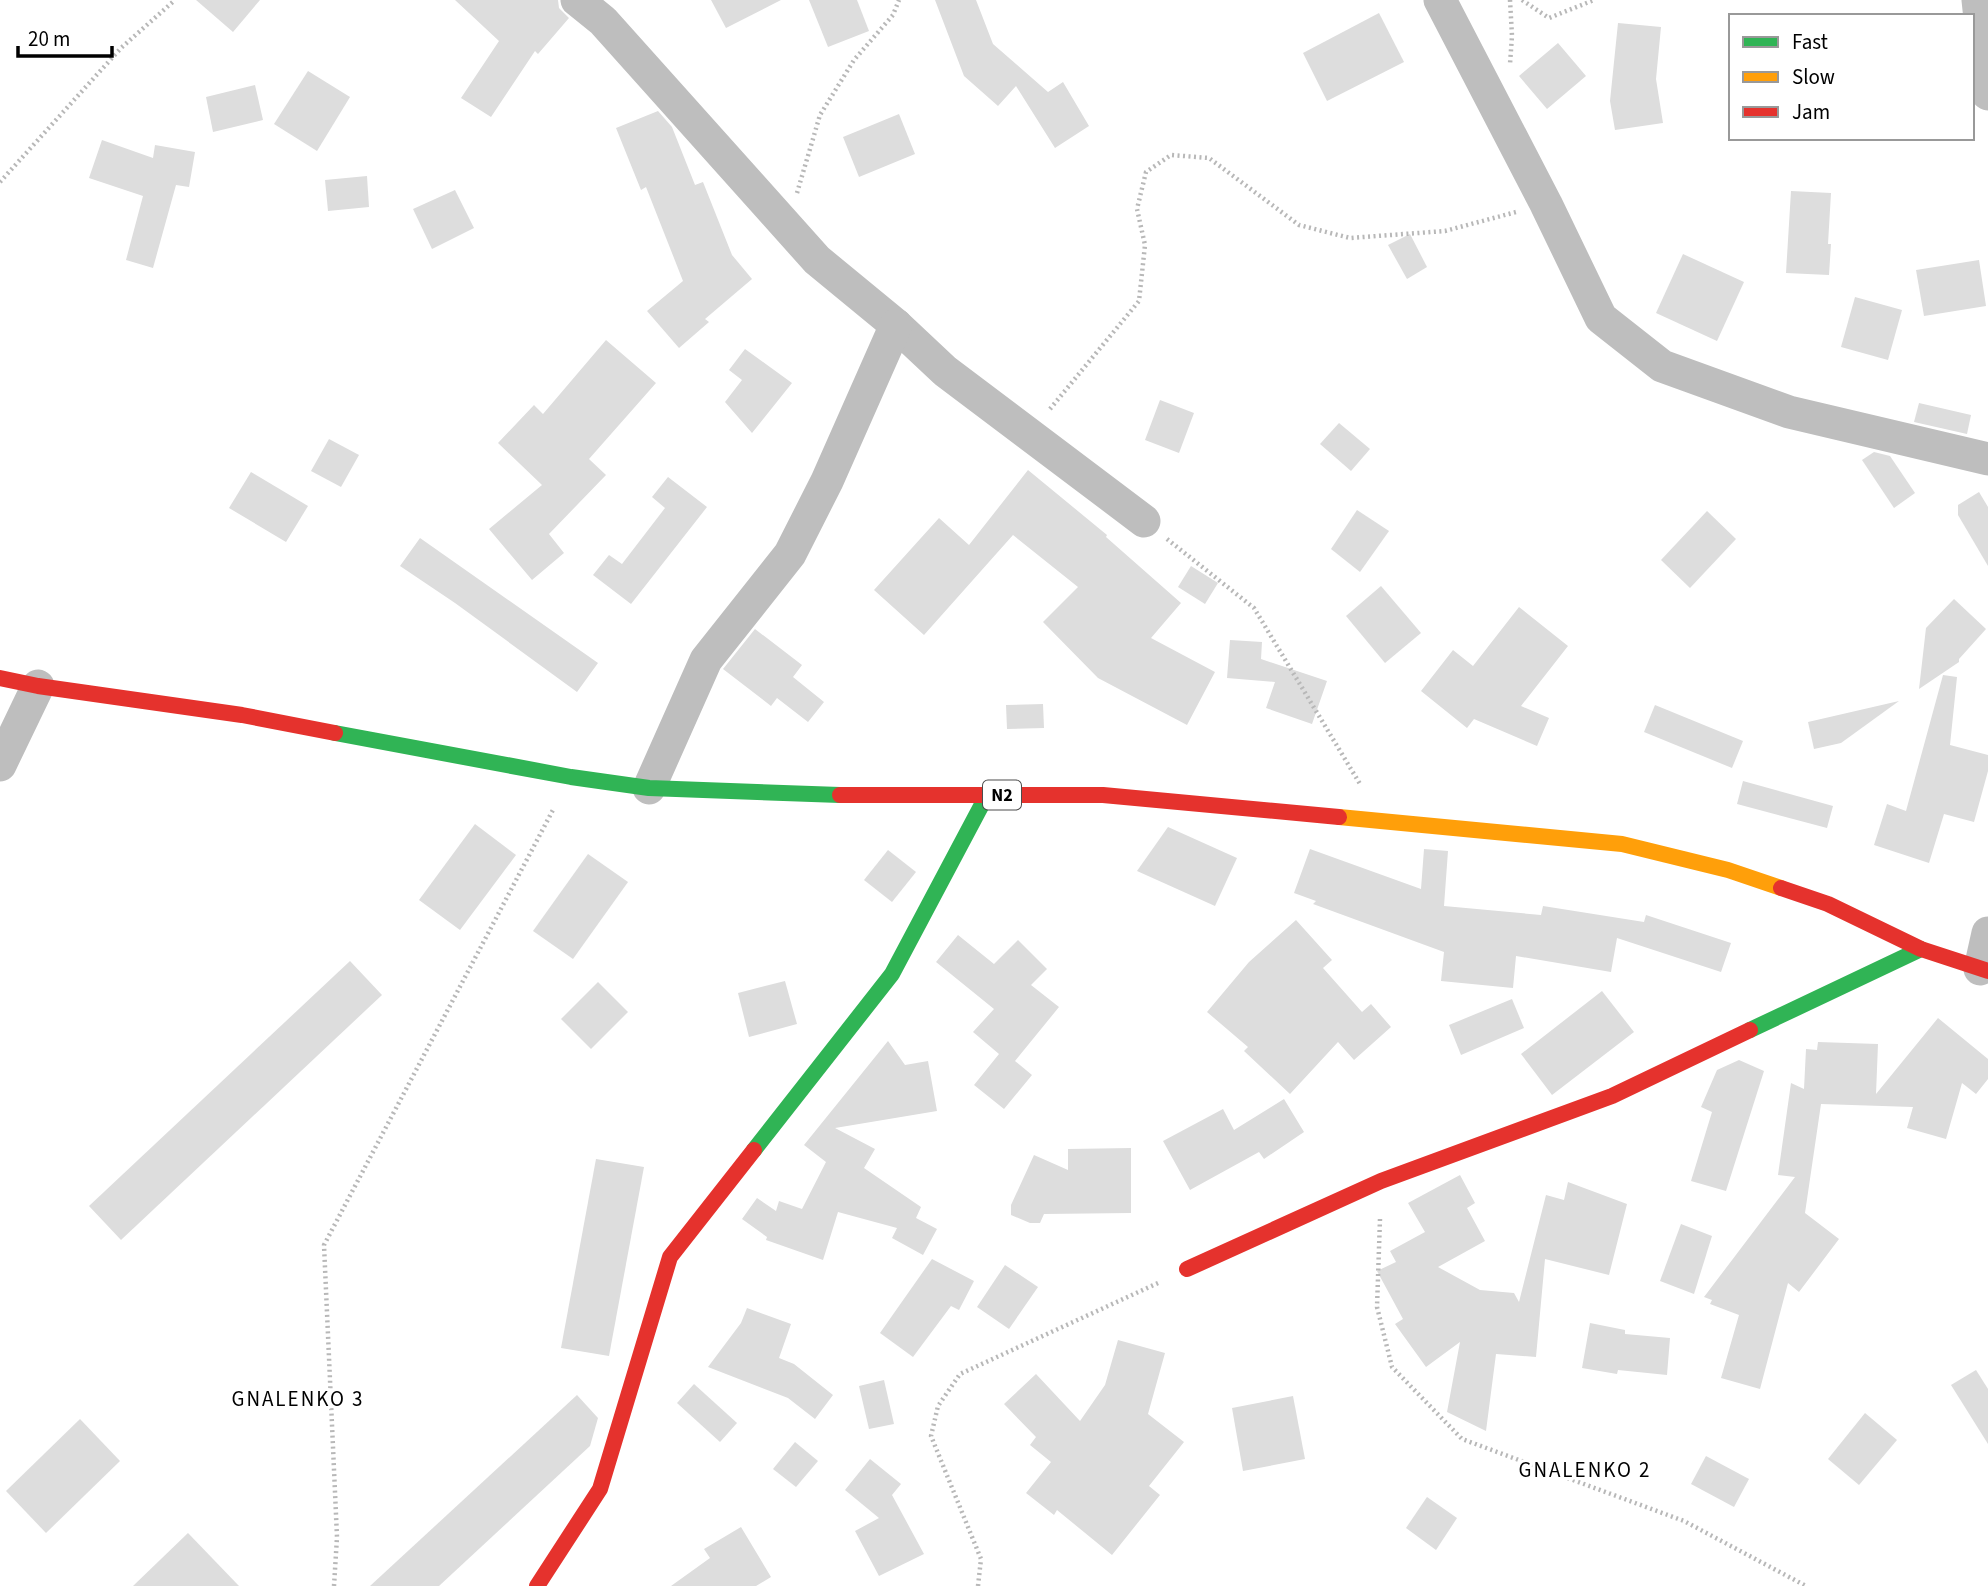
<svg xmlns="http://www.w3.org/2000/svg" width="1988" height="1586" viewBox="0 0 1988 1586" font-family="'Source Sans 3',sans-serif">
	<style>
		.building { fill: #ddd }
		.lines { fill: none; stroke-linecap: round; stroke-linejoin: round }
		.path { stroke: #b8b8b8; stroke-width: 4.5; stroke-dasharray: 2 3.5; stroke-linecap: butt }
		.street { stroke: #bebebe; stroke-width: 33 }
		.fast { stroke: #30b455; stroke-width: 16 }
		.slow { stroke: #ff9f0a; stroke-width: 16 }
		.jam { stroke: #e5322d; stroke-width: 16 }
		.labels { text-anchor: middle; stroke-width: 6; stroke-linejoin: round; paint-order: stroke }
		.shield { fill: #fff; stroke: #4c4c4c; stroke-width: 2 }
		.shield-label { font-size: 18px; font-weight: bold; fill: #000 }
		.neighbourhood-label { font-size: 21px; letter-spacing: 2px; fill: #000; stroke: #fff }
	</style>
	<rect width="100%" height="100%" fill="#fff"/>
	<g class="building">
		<path d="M196,0h64l-27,32z"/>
		<path d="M455,0h103l1,8 10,10 -31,36 -3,-3 -44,66 -30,-19 38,-57z"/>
		<path d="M711,0h70l-55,28z"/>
		<path d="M809,0h48l12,31 -41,16z"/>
		<path d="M935,0h41l17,44 55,48 15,-10 26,44 -34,22 -39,-62 -18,20 -34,-30z"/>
		<path d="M1379,13l25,49 -77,39 -24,-48z"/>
		<path d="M1618,23l43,4 -5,52 7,44 -48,7 -5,-29z"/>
		<path d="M1558,43l28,33 -39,33 -28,-33z"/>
		<path d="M308,71l42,26 -33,54 -43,-27z"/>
		<path d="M255,85l8,35 -50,12 -7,-35z"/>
		<path d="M658,111l14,16 23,58 8,-3 29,73 20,24 -47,40 4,3 -30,26 -32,-37 36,-30 -37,-94 -5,3 -25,-62z"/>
		<path d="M899,114l16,40 -56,23 -16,-40z"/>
		<path d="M102,140l51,18 2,-13 40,7 -6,35 -13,-2 -23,83 -27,-8 17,-64 -54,-18z"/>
		<path d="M367,176l2,31 -41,4 -3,-31z"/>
		<path d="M455,190l19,38 -42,21 -19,-40z"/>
		<path d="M1791,191l40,2 -3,51h3l-2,31 -43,-2z"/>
		<path d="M1410,234l17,33 -20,12 -19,-34z"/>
		<path d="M1683,254l61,28 -27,59 -61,-28z"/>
		<path d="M1979,260l7,46 -62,10 -8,-46z"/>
		<path d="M1855,297l47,13 -14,50 -47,-13z"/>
		<path d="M606,340l50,43 -67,76 17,16 -57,59 15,19 -32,27 -43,-51 53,-44 -44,-42 36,-38 9,9z"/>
		<path d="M745,349l47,34 -40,50 -27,-31 17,-22 -13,-10z"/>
		<path d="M1160,400l34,13 -15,40 -34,-13z"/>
		<path d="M1919,403l52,12 -4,19 -53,-12z"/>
		<path d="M1339,423l31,26 -19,22 -31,-27z"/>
		<path d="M329,439l30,16 -18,32 -30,-16z"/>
		<path d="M1874,452l16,4 25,37 -21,15 -32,-48z"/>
		<path d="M1028,470l79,65 -1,2 75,66 -30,35 64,34 -28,53 -89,-47 -55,-56 35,-35 -65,-52 -89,100 -50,-45 65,-72 30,27z"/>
		<path d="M251,472l57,34 -22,36 -57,-34z"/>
		<path d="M668,477l39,30 -76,97 -38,-29 16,-20 13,9 43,-56 -13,-11z"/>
		<path d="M1979,492l9,15v59l-30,-51v-10z"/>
		<path d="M1357,510l32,21 -29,41 -29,-23z"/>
		<path d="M1707,511l29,28 -46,49 -29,-28z"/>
		<path d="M420,538l178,125 -21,29 -122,-89 -55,-37z"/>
		<path d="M1191,566l27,17 -13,21 -27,-17z"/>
		<path d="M1381,586l40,47 -36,30 -39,-47z"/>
		<path d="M1954,599l32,30 -27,30v3l-40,27 7,-61z"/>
		<path d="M1519,607l49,39 -47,60 28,12 -12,28 -63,-27 -7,9 -46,-37 32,-41 20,16z"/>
		<path d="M755,629l47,36 -9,12 31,25 -16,20 -31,-24 -6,8 -48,-37z"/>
		<path d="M1230,640l32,2 -1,17 66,22 -15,43 -46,-16 9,-26 -48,-4z"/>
		<path d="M1943,675l14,2 -7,68 38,10v16l-14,51 -30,-8 -15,49 -55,-18 13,-41 19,7z"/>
		<path d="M1899,701l-58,42 -27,6 -6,-27z"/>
		<path d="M1043,704l1,24 -37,1 -1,-24z"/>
		<path d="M1655,705l88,36 -11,27 -88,-36z"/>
		<path d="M1743,781l90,25 -6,22 -90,-24z"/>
		<path d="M475,824l41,31 -56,75 -41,-30z"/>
		<path d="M1168,827l69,31 -22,48 -78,-35z"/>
		<path d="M1310,849l111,40 3,-40 24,2 -4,55 97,9 2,-9 101,16 2,-7 85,28 -10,29 -104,-34 -6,34 -95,-16 -3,32 -72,-7 3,-29 -131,-48 3,-3 -22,-8z"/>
		<path d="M888,850l28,22 -24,30 -28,-22z"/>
		<path d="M588,854l40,28 -55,77 -40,-28z"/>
		<path d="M1296,920l36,40 -9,8 39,44 9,-8 20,23 -37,33 -16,-18 -48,52 -46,-43 4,-4 -41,-35 42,-50z"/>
		<path d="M958,935l36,29 24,-24 29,29 -16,16 28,22 -44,54 17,14 -28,34 -30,-24 25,-31 -26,-22 21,-23 -58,-47z"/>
		<path d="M350,961l32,34 -261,245 -32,-34z"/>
		<path d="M785,981l12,43 -48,13 -11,-44z"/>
		<path d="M598,982l30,30 -37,37 -30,-30z"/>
		<path d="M1602,991l32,41 -82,63 -31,-41z"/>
		<path d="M1512,999l12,29 -63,27 -12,-30z"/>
		<path d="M1938,1018l50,41v20l-12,15 -14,-11 -16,56 -39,-11 6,-21 -92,-3 -16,109 34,26 -40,53 -11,-9 -28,106 -39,-11 18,-63 -29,-11 2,-4 -8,-3 91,-120 -17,-2 13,-92 13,6 2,-40 11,1 1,-8 60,2 -2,50z"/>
		<path d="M888,1041l17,24 23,-4 9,50 -102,17 40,21 -11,19 57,39 -5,11 21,11 -14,26 -31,-17 5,-10 -59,-16 -15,48 -57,-20 1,-3 -25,-18 15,-21 19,13 3,-10 23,8 24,-47 -22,-17z"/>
		<path d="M1739,1060l25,11 -38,120 -35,-10 21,-69 -11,-5 16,-37z"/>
		<path d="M1284,1099l20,33 -40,27 -5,-7 -69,38 -27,-49 60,-32 11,21z"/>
		<path d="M1131,1148v65l-87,1 -4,9h-10l-19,-8v-10l23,-50 34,15v-21z"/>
		<path d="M596,1159l48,8 -35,189 -48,-8z"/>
		<path d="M1460,1175l15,28 -8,5 18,33 -47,26 42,23 34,3 5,9 27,-107 18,5 4,-18 59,22 -18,71 -64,-16 -9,98 -40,-3 -10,77 -39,-19 13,-70 -34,25 -31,-43 8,-5 -26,-48 19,-9 -6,-11 35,-19 -17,-29z"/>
		<path d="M1681,1224l31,12 -18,58 -34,-13z"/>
		<path d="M932,1259l42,22 -15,29 -8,-4 -38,51 -33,-24z"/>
		<path d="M1005,1265l33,22 -29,42 -32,-22z"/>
		<path d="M747,1308l44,16 -12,34 15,6 39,31 -18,24 -27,-21 -80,-31 33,-44z"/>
		<path d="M1590,1323l35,7v4l45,4 -3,37 -49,-5 -1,4 -35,-6z"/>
		<path d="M1118,1340l47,13 -17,61 36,28 -35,44 11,9 -48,60 -55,-45 -3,5 -28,-22 25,-31 -21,-17 6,-8 -32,-33 32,-30 44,47 25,-36z"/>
		<path d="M1976,1370l12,19v55l-37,-59z"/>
		<path d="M884,1380l10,44 -25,5 -10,-43z"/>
		<path d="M694,1384l43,39 -17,19 -43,-39z"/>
		<path d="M577,1395l21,23 -8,28 -151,140h-69z"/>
		<path d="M1293,1396l12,63 -62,12 -11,-63z"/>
		<path d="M1865,1413l32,27 -38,45 -31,-26z"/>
		<path d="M80,1419l40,42 -74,72 -40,-42z"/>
		<path d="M795,1442l23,19 -22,26 -23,-18z"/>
		<path d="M1706,1456l43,23 -15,28 -43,-23z"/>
		<path d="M870,1459l31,25 -9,11 32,59 -45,22 -24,-45 24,-13 -34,-28z"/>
		<path d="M1427,1497l30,21 -21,32 -30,-22z"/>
		<path d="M741,1527l30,50 -15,9h-85l39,-28 -6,-9z"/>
		<path d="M188,1533l51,53h-106z"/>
	</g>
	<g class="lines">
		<g class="path">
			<path d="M1510,0l2,36 -2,28"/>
			<path d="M1522,0l27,18 45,-18"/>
			<path d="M0,182l121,-134 54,-48"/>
			<path d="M797,193l23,-78 34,-55 39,-45 6,-15"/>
			<path d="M1050,409l89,-108 6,-56 -8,-36 9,-37 25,-17 38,3 90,67 51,13 95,-7 71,-19"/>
			<path d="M1167,539l87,69 106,176"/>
			<path d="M1380,1219l-3,88 15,60 70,72 222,82 122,65"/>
			<path d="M334,1586l3,-49 -13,-292 230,-437"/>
			<path d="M978,1586l3,-27 -50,-123 7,-30 22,-32 198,-91"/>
		</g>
		<g class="street">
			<path d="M577,0l26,21 214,239 79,65 49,46 199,150"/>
			<path d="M1440,0l106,204 55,114 61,48 127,46 199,47"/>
			<path d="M1978,0l10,94"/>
			<path d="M0,765l38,-79"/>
			<path d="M649,788l57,-128 84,-106 37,-73 69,-156"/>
			<path d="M1980,969l8,-36"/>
		</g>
		<g class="fast">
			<path d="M335,733l236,44 78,11 191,7"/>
			<path d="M1750,1030l171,-81"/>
			<path d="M754,1150l138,-176 95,-179"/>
		</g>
		<path class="slow" d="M1339,817l283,27 106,26 53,18"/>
		<g class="jam">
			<path d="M0,678l38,8 204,29 93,18"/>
			<path d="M840,795h263l236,22"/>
			<path d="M1781,888l47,16 93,45 67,22"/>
			<path d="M1187,1269l194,-88 231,-85 138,-66"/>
			<path d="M537,1586l63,-97 70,-232 84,-107"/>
		</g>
	</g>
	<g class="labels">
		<rect class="shield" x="983" y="780.5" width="38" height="29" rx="5"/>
		<g class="shield-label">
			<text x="1002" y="801">N2</text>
		</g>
		<g class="neighbourhood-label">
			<text x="298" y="1406">GNALENKO 3</text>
			<text x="1585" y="1477">GNALENKO 2</text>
		</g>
	</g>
	<rect x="1729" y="14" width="245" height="126" fill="#ffffff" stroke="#999999" stroke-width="2"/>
	<rect x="1743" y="37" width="35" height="10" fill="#30b455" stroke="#999999" stroke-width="2"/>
	<text x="1792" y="49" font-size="21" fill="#000000">Fast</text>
	<rect x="1743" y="72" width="35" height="10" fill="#ff9f0a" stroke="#999999" stroke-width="2"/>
	<text x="1792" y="84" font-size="21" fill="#000000">Slow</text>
	<rect x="1743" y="107" width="35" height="10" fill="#e5322d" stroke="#999999" stroke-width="2"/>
	<text x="1792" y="119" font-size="21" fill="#000000">Jam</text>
	<path d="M18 46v10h94v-10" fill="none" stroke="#000000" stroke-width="3.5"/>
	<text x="28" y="46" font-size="21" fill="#000000" stroke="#ffffff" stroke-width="5" paint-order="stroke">20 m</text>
</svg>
